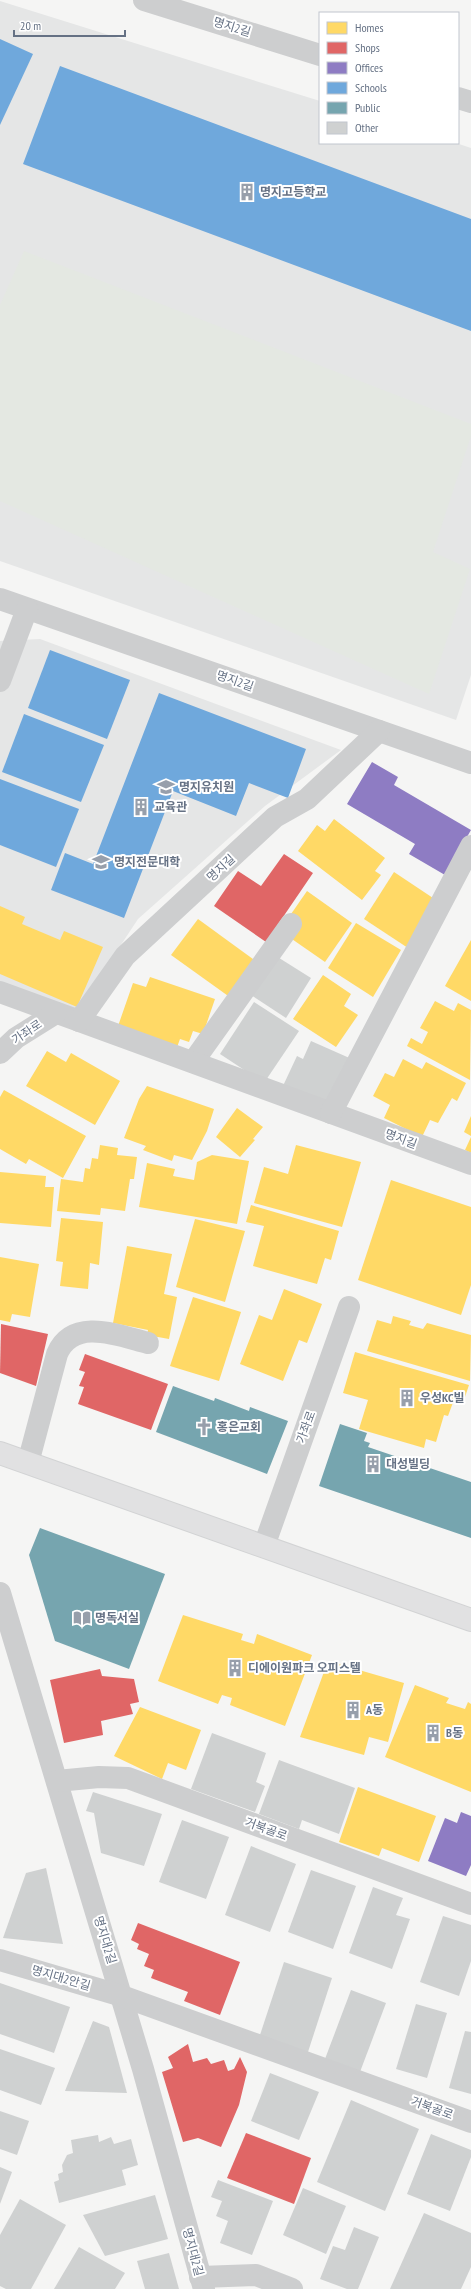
<svg xmlns="http://www.w3.org/2000/svg" width="471" height="2289" viewBox="0 0 471 2289" font-family="'PT Sans Narrow','Noto Sans KR',sans-serif">
	<style>
		.built { fill: #e5e6e6 }
		.green { fill: #e4e8e2 }
		.homes { fill: #ffd966 }
		.shops { fill: #e06666 }
		.offices { fill: #8e7cc3 }
		.schools { fill: #6fa8dc }
		.public { fill: #76a5af }
		.building { fill: #cfd1d1 }
		.lines { fill: none; stroke-linecap: round; stroke-linejoin: round }
		.secondary-casing { stroke: #d2d3d4; stroke-width: 24 }
		.lane { stroke: #cdcecf; stroke-width: 22 }
		.street { stroke: #cdcecf; stroke-width: 22 }
		.secondary { stroke: #e1e1e2; stroke-width: 22 }
		.labels { text-anchor: middle; stroke-width: 4; stroke-linejoin: round; paint-order: stroke }
		.street-label { font-size: 12px; fill: #657184; stroke: #fff }
		.poi-label { font-size: 12px; font-weight: bold; fill: #657184; stroke: #fff; text-anchor: start }
	</style>
	<rect width="100%" height="100%" fill="#f5f5f4"/>
	<g class="built">
		<path d="M0,1l320,100v42h136l15,5v527l-15,45 -456,-159z"/>
		<path d="M40,639l301,111 -76,56 -127,113 -62,94 -76,-30v-342z"/>
	</g>
	<path class="green" d="M24,251l447,173v12l-38,116 37,17 -41,125 -429,-193v-196z"/>
	<g class="homes">
		<path d="M334,819l51,39 -10,13 6,4 -19,25 -64,-49 19,-26 8,6z"/>
		<path d="M394,872l45,30 -31,46 -44,-29z"/>
		<path d="M307,891l45,32 -27,39 -36,-25v-20z"/>
		<path d="M0,906l25,11 -3,7 38,16 4,-9 39,16 -26,60 -77,-33z"/>
		<path d="M198,919l59,43 -26,36 -60,-43z"/>
		<path d="M356,923l45,27 -28,47 -45,-29z"/>
		<path d="M471,940v61l-26,-15z"/>
		<path d="M323,975l28,19 -7,12 14,9 -22,32 -43,-28z"/>
		<path d="M150,977l65,22 -12,35 -10,-3 -4,11 -9,-3 -4,11 -59,-21 16,-46 13,4z"/>
		<path d="M435,1001l19,10 4,-8 13,7 -1,70 -63,-34 4,-8 11,6 6,-12 -8,-4z"/>
		<path d="M47,1051l19,11 5,-9 49,28 -25,44 -69,-39z"/>
		<path d="M403,1059l19,10 4,-7 40,21 -9,18 -5,-3 -14,25 -8,-3 -8,17 -38,-19 6,-13 -17,-9 12,-23 9,4z"/>
		<path d="M147,1086l67,23 -7,22 -15,29 -18,-5 -2,6 -29,-11 3,-4 -22,-8 15,-39z"/>
		<path d="M4,1090l82,46 -23,42 -34,-19 -3,5 -26,-15v-52z"/>
		<path d="M237,1108l26,19 -10,12 2,1 -15,17 -24,-20z"/>
		<path d="M471,1116v20l-7,-4z"/>
		<path d="M471,1137v16l-6,-3z"/>
		<path d="M100,1145l18,3 -1,7 20,2 -3,22h-4l-5,32 -24,-3 -1,7 -43,-4 4,-32 22,3 2,-14 5,1 2,-11 6,1z"/>
		<path d="M296,1145l65,17 -19,65 -88,-24 10,-36 24,7z"/>
		<path d="M212,1155l37,6 -12,63 -98,-17 8,-44 28,6 -2,7 21,4 3,-18z"/>
		<path d="M0,1172l46,4 -1,11h9l-3,40 -51,-4z"/>
		<path d="M391,1180l80,27v78l-10,30 -103,-35z"/>
		<path d="M251,1205l88,26 -8,29 -6,-2 -8,26 -64,-18 11,-40 -18,-4z"/>
		<path d="M61,1218l42,4 -4,43 -9,-2 -2,26 -28,-3 3,-24 -7,-1z"/>
		<path d="M195,1219l50,12 -20,71 -49,-15z"/>
		<path d="M127,1246l45,8 -8,40 13,3 -8,42 -22,-4 1,-5 -35,-7z"/>
		<path d="M0,1257l39,7 -9,53 -18,-3 -2,8 -10,-2z"/>
		<path d="M284,1289l38,15 -15,39 -8,-3 -16,41 -43,-17 19,-49 13,5z"/>
		<path d="M193,1297l48,15 -22,69 -49,-15z"/>
		<path d="M393,1316l18,5 -2,4 14,4 4,-6 44,12 -1,46 -103,-30 10,-31 14,4z"/>
		<path d="M355,1352l114,33 -5,15 -9,-3 -7,19 -4,-1 -8,27 -10,-3 -2,9 -65,-19 9,-29 -25,-7z"/>
		<path d="M183,1615l60,19 -2,6 13,4 3,-10 55,21 -27,71 -55,-21 2,-7 -10,-3 -4,9 -60,-23z"/>
		<path d="M328,1661l76,22 -16,59 -19,-5 -5,18 -64,-18z"/>
		<path d="M415,1685l34,13 -3,5 19,6 3,-7 3,2v88l-86,-35z"/>
		<path d="M140,1707l61,23 -15,40 -18,-7 -6,16 -48,-23z"/>
		<path d="M358,1787l78,29 -17,46 -37,-14 -3,8 -40,-14z"/>
	</g>
	<g class="shops">
		<path d="M284,854l29,19 -47,69 -52,-36 24,-35 23,15z"/>
		<path d="M1,1324l47,10 -12,52 -36,-13z"/>
		<path d="M85,1354l83,30 -17,46 -73,-26 6,-17 -5,-1 6,-14 -6,-2z"/>
		<path d="M100,1669l2,7 32,3 5,23 -9,2 3,10 -32,7 2,14 -39,8 -14,-63z"/>
		<path d="M138,1923l102,39 -20,53 -36,-14 4,-9 -37,-14 3,-8 -10,-4 5,-12 -12,-5 2,-5 -8,-4z"/>
		<path d="M188,2044l5,18 14,-4 4,6 13,-4 4,11 6,-2 6,-12 7,15 -8,33 -18,42 -23,-9 -15,4 -21,-70 11,-4 -5,-11z"/>
		<path d="M246,2133l65,25 -17,46 -67,-26z"/>
	</g>
	<g class="offices">
		<path d="M372,762l26,15 -4,8 77,45 -26,45 -36,-21 6,-10 -68,-40z"/>
		<path d="M461,1812l10,4v49l-5,11 -38,-15 17,-43 12,5z"/>
	</g>
	<g class="schools">
		<path d="M0,39l33,15 -33,71z"/>
		<path d="M60,66l411,153v112l-448,-167z"/>
		<path d="M50,650l80,30 -23,59 -79,-31z"/>
		<path d="M159,693l147,56 -18,49 -39,-15 -13,33 -63,-25 -49,127 -73,-28 14,-37 28,11z"/>
		<path d="M24,714l80,31 -23,57 -79,-30z"/>
		<path d="M0,779l79,30 -23,58 -56,-22z"/>
	</g>
	<g class="public">
		<path d="M173,1386l41,15 1,-3 34,13 1,-4 38,14 -21,53 -111,-42z"/>
		<path d="M340,1424l27,9 -3,8 6,2 -2,4 103,35v56l-152,-52z"/>
		<path d="M40,1528l125,46 -36,95 -74,-28 -26,-86z"/>
	</g>
	<g class="building">
		<path d="M276,956l35,22 -25,40 -35,-23z"/>
		<path d="M254,1002l45,29 -35,52 -44,-29z"/>
		<path d="M311,1041l43,19 -26,48 -46,-20 15,-32 6,3z"/>
		<path d="M212,1733l54,20 -10,29 9,4 -10,26 -64,-23z"/>
		<path d="M279,1760l76,28 -16,46 -37,-14 -3,9 -40,-15z"/>
		<path d="M93,1792l69,22 -18,52 -43,-13 -7,-40 -8,-2z"/>
		<path d="M182,1820l47,17 -23,62 -47,-17z"/>
		<path d="M251,1846l45,18 -26,68 -45,-17z"/>
		<path d="M46,1868l17,76 -60,-6 23,-65z"/>
		<path d="M311,1870l45,16 -23,63 -45,-17z"/>
		<path d="M373,1887l30,11 -7,17 14,4 -18,50 -43,-16z"/>
		<path d="M443,1916l28,9v36l-12,35 -39,-14z"/>
		<path d="M284,1962l48,16 -25,77 -48,-17z"/>
		<path d="M0,1983l70,24 -16,46 -54,-19z"/>
		<path d="M351,1990l35,13 -26,69 -35,-13z"/>
		<path d="M416,2004l31,9 -20,65 -31,-9z"/>
		<path d="M93,2021l16,6 18,66 -62,-2z"/>
		<path d="M465,2031l6,1v62l-22,-6z"/>
		<path d="M0,2049l55,19 -14,37 -41,-15z"/>
		<path d="M270,2073l49,19 -20,48 -48,-19z"/>
		<path d="M351,2100l68,29 -34,82 -68,-29z"/>
		<path d="M0,2111l29,10 -12,34 -17,-6z"/>
		<path d="M431,2134l40,16v7l-21,54 -43,-17z"/>
		<path d="M98,2135l1,7 12,-5 3,7 17,-5 7,26 -16,5 4,15 -67,18 -5,-21 5,-2 -1,-6 5,-2 -1,-7 5,-10 6,-2 -2,-13z"/>
		<path d="M0,2167l12,5 -12,32z"/>
		<path d="M218,2180l55,21 -21,54 -32,-12 8,-22 -12,-5 6,-15 -11,-4z"/>
		<path d="M303,2188l43,18 -20,48 -43,-19z"/>
		<path d="M155,2195l13,44 -63,17 -22,-41z"/>
		<path d="M20,2199l46,26 -35,64h-25l-6,-3v-51z"/>
		<path d="M424,2213l47,20v34l-10,22h-71z"/>
		<path d="M354,2227l25,10 -21,52h-11l-27,-10 13,-33 12,4z"/>
		<path d="M79,2247l46,26 -10,16h-61z"/>
		<path d="M169,2253l10,36h-34l-8,-28z"/>
	</g>
	<g class="lines">
		<g class="secondary-casing">
			<path id="secondary" d="M0,1453l471,167"/>
		</g>
		<g class="lane">
			<path d="M193,1062l98,-138"/>
			<path d="M264,1546l85,-239"/>
		</g>
		<g class="street">
			<path d="M144,0l176,55"/>
			<path d="M458,98l13,4"/>
			<path d="M0,599l471,164"/>
			<path d="M0,681l27,-72"/>
			<path d="M0,992l471,172"/>
			<path d="M79,1021l46,-65 150,-139 32,-18 72,-68"/>
			<path d="M0,1053l16,-15 40,-25"/>
			<path d="M331,1113l140,-267"/>
			<path d="M28,1463l29,-109c16,-38 63,-18 91,-11"/>
			<path d="M0,1593l143,476 61,220"/>
			<path d="M57,1781l42,-4 29,1 343,126"/>
			<path d="M0,1960l122,36 349,126"/>
			<path d="M200,2277l56,-2 36,14"/>
		</g>
		<use href="#secondary" class="secondary"/>
	</g>
	<defs>
		<g id="building-bare" transform="scale(1.38)"><path d="M-4-6H4V6H1V3H-1V6H-4ZM-2.5-4.3h1.7v1.8h-1.7ZM.8-4.3h1.7v1.8H.8ZM-2.5-1h1.7V.8h-1.7ZM.8-1h1.7V.8H.8Z" fill="#979fab" stroke="#fff" stroke-width="2.5" paint-order="stroke"/></g>
		<g id="school-bare" transform="scale(1.38)"><path d="M0-5L7-2L0 1L-7-2ZM-4 1L0 2.5L4 1V4Q0 6-4 4Z" fill="#979fab" stroke="#fff" stroke-width="2.5" paint-order="stroke"/></g>
		<g id="university-bare" transform="scale(1.38)"><path d="M0-5L7-2L0 1L-7-2ZM-4 1L0 2.5L4 1V4Q0 6-4 4Z" fill="#979fab" stroke="#fff" stroke-width="2.5" paint-order="stroke"/></g>
		<g id="church-bare" transform="scale(1.38)"><path d="M-1.2-6h2.4v3.5h3.3v2.4h-3.3V6h-2.4V-.1h-3.3v-2.4h3.3Z" fill="#979fab" stroke="#fff" stroke-width="2.5" paint-order="stroke"/></g>
		<g id="library-bare" transform="scale(1.38)"><path d="M-6-4Q-3-5.5-.7-3.5V5Q-3 3-6 4ZM6-4Q3-5.5 .7-3.5V5Q3 3 6 4Z" fill="#979fab" stroke="#fff" stroke-width="2.5" paint-order="stroke"/></g>
	</defs>
	<g fill-rule="evenodd">
		<use href="#building-bare" x="247" y="192"/>
		<use href="#school-bare" x="166" y="787"/>
		<use href="#building-bare" x="141" y="807"/>
		<use href="#university-bare" x="101" y="862"/>
		<use href="#building-bare" x="407" y="1398"/>
		<use href="#church-bare" x="204" y="1427"/>
		<use href="#building-bare" x="373" y="1464"/>
		<use href="#library-bare" x="82" y="1618"/>
		<use href="#building-bare" x="235" y="1668"/>
		<use href="#building-bare" x="353" y="1710"/>
		<use href="#building-bare" x="433" y="1733"/>
	</g>
	<g class="labels">
		<g class="street-label">
			<text transform="translate(232 27) rotate(17)" y="4">명지2길</text>
			<text transform="translate(235 681) rotate(19)" y="4">명지2길</text>
			<text transform="translate(221 868) rotate(-43)" y="4">명지길</text>
			<text transform="translate(27 1032) rotate(-34)" y="4">가좌로</text>
			<text transform="translate(401 1139) rotate(20)" y="4">명지길</text>
			<text transform="translate(306 1427) rotate(-70)" y="4">가좌로</text>
			<text transform="translate(266 1829) rotate(20)" y="4">거북골로</text>
			<text transform="translate(105 1940) rotate(73)" y="4">명지대2길</text>
			<text transform="translate(61 1978) rotate(16)" y="4">명지대2안길</text>
			<text transform="translate(432 2108) rotate(20)" y="4">거북골로</text>
			<text transform="translate(193 2252) rotate(75)" y="4">명지대2길</text>
		</g>
		<g class="poi-label">
			<text x="260" y="196">명지고등학교</text>
			<text x="179" y="791">명지유치원</text>
			<text x="154" y="811">교육관</text>
			<text x="114" y="866">명지전문대학</text>
			<text x="420" y="1402">우성KC빌</text>
			<text x="217" y="1431">홍은교회</text>
			<text x="386" y="1468">대성빌딩</text>
			<text x="95" y="1622">명독서실</text>
			<text x="248" y="1672">디에이원파크 오피스텔</text>
			<text x="366" y="1714">A동</text>
			<text x="446" y="1737">B동</text>
		</g>
	</g>
	<rect x="319" y="12" width="140" height="132" fill="#ffffff" stroke="#c1c6ce"/>
	<rect x="327" y="22" width="20" height="12" fill="#ffd966" stroke="#c1c6ce"/>
	<text x="355" y="32" font-size="12" fill="#657184">Homes</text>
	<rect x="327" y="42" width="20" height="12" fill="#e06666" stroke="#c1c6ce"/>
	<text x="355" y="52" font-size="12" fill="#657184">Shops</text>
	<rect x="327" y="62" width="20" height="12" fill="#8e7cc3" stroke="#c1c6ce"/>
	<text x="355" y="72" font-size="12" fill="#657184">Offices</text>
	<rect x="327" y="82" width="20" height="12" fill="#6fa8dc" stroke="#c1c6ce"/>
	<text x="355" y="92" font-size="12" fill="#657184">Schools</text>
	<rect x="327" y="102" width="20" height="12" fill="#76a5af" stroke="#c1c6ce"/>
	<text x="355" y="112" font-size="12" fill="#657184">Public</text>
	<rect x="327" y="122" width="20" height="12" fill="#cfd1d1" stroke="#c1c6ce"/>
	<text x="355" y="132" font-size="12" fill="#657184">Other</text>
	<path d="M14 30v6h111v-6" fill="none" stroke="#657184" stroke-width="2"/>
	<text x="20" y="30" font-size="12" fill="#657184" stroke="#ffffff" stroke-width="3" paint-order="stroke">20 m</text>
</svg>
